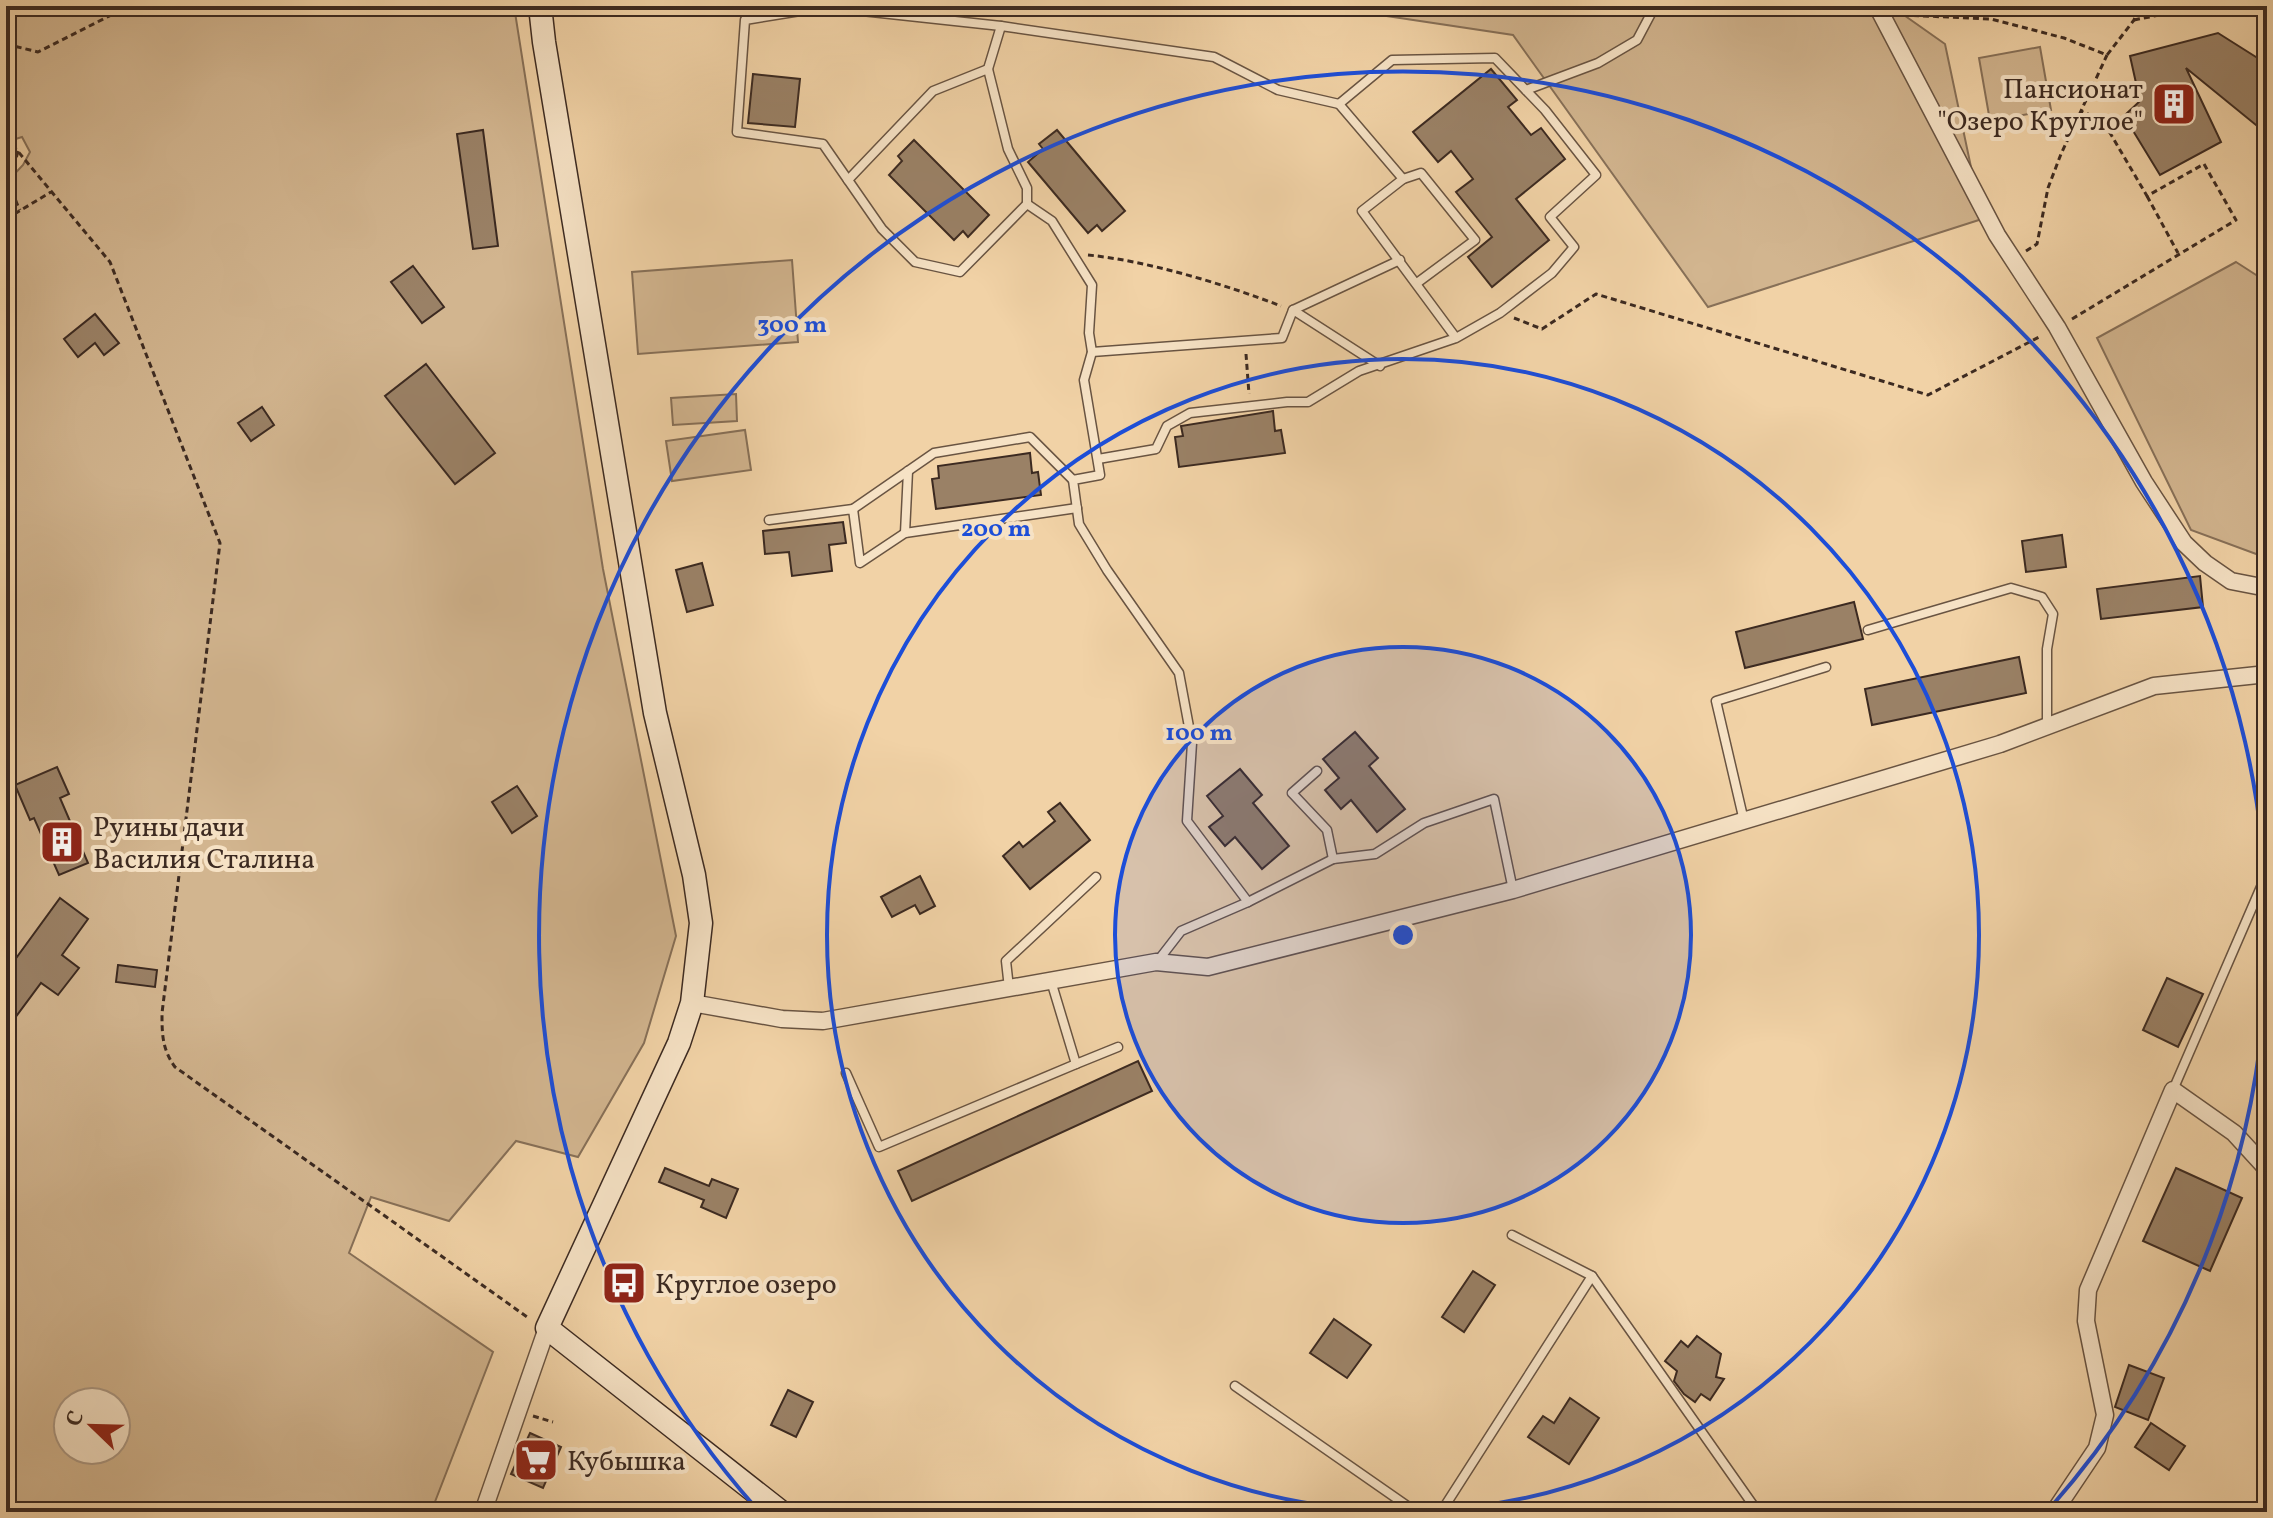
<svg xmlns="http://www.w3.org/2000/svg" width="2273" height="1518" viewBox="0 0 2273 1518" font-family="Vollkorn,serif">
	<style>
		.green { fill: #d2b58f; stroke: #877058; stroke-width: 2; fill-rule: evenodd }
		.building { fill: #9a8166; stroke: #3c2a21; stroke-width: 2 }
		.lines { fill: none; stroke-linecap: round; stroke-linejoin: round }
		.lane-casing { stroke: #695442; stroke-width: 11 }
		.street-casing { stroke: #695442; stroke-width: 19 }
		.secondary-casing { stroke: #3c2a21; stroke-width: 25 }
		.path { stroke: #3c2a21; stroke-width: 3; stroke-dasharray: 6 4; stroke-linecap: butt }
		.lane { stroke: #f6e2c5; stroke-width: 8 }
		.street { stroke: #f6e2c5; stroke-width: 16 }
		.secondary { stroke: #f6e2c5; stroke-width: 22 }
		.ring { fill: none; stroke: #1d4ed8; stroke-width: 4 }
		.labels { text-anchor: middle; stroke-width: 8; stroke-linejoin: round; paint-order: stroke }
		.poi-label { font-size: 28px; fill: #3c2a21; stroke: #f6e2c5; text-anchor: start }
		.centre { fill: #1d4ed8; stroke: #f6e2c5; stroke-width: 4 }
		.ring-label { font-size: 24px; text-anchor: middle; font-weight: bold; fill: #1d4ed8; stroke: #f6e2c5; stroke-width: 8; stroke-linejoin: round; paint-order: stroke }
	</style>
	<rect width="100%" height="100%" fill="#f1d2a6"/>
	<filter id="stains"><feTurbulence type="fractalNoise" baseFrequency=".0025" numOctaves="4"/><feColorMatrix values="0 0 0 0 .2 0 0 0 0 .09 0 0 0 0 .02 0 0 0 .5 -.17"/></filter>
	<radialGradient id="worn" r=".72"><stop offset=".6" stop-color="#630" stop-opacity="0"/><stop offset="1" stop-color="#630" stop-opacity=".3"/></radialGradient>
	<g class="green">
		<path d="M6,6h508l89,563 73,367 -32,107 -66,114 -62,-16 -67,80 -78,-24 -22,56 144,99 -62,160h-425v-1329l17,-18 7,-13 -8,-15 -16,5zM68,1402h48v48h-48z"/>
		<path d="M1320,6h571l54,38 37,175 -274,88 -195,-272z"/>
		<path d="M2040,47l11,63 -61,11 -11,-63z"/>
		<path d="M792,260l6,82 -160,12 -6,-82z"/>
		<path d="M2236,262l31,20v276l-76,-28 -94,-192z"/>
		<path d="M736,394l1,27 -64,4 -2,-27z"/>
		<path d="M745,430l6,40 -79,11 -6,-40z"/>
	</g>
	<g class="building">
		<path d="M2218,33l49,31v70l-81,-66 35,74 -61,33 -36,-59 16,-15 -10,-45z"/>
		<path d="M1491,69l26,31 -9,7 23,28 10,-7 24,31 -49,40 33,41 -57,47 -24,-30 24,-20 -36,-45 17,-13 -22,-28 -13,11 -25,-30z"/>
		<path d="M753,74l47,5 -5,48 -47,-4z"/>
		<path d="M483,130l15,116 -25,3 -16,-115z"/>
		<path d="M1057,130l68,81 -23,20 -5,-6 -9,8 -60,-71 15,-13 -4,-5z"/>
		<path d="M914,140l75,75 -21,22 -5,-6 -9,9 -65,-65 13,-14 -4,-5z"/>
		<path d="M413,266l31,41 -22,16 -31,-41z"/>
		<path d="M95,314l24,29 -15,12 -9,-12 -17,14 -14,-18z"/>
		<path d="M426,364l69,89 -40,31 -70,-88z"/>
		<path d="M262,407l12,18 -23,16 -13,-18z"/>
		<path d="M1273,411l2,20 6,-1 4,23 -106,14 -4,-30 8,-1 -2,-10z"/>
		<path d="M1030,453l2,20 6,-1 3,23 -105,14 -4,-30 7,-1 -1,-12z"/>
		<path d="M843,522l3,21 -17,2 3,26 -40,5 -3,-24 -24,2 -2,-23z"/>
		<path d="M2062,535l4,32 -40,5 -4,-31z"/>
		<path d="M702,563l11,42 -26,7 -11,-42z"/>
		<path d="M2200,576l3,31 -102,12 -4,-30z"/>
		<path d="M1854,602l9,37 -118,29 -9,-36z"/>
		<path d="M2019,657l7,36 -154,32 -7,-36z"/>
		<path d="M1355,732l23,26 -9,8 36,43 -28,23 -26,-32 -10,9 -16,-19 14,-12 -16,-19z"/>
		<path d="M57,767l12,27 -9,4 28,65 -29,12 -25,-57 -4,2 -15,-35z"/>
		<path d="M1240,769l22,26 -9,8 36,43 -27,23 -27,-32 -10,9 -16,-19 14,-11 -16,-20z"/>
		<path d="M517,786l20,30 -25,17 -20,-31z"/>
		<path d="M1060,803l30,37 -60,49 -27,-33 16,-14 4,5 32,-26 -7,-9z"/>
		<path d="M920,876l15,30 -15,8 -5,-9 -23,12 -11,-20z"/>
		<path d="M60,898l28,21 -26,36 17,13 -21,27 -17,-12 -35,47v-58z"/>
		<path d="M118,965l39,5 -2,17 -39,-5z"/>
		<path d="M2167,978l36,16 -25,53 -35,-17z"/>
		<path d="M1138,1061l14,30 -240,110 -14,-30z"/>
		<path d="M665,1168l44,18 3,-7 26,10 -12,29 -25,-11 3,-7 -45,-18z"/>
		<path d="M2176,1168l66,30 -32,73 -67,-30z"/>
		<path d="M1473,1271l22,14 -31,47 -22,-15z"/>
		<path d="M1334,1319l37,26 -24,33 -37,-25z"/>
		<path d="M1697,1336l24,18 -5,23 8,2 -14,21 -9,-6 -6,8 -11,-8 -10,-13 3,-10 -12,-10 16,-20 7,6z"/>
		<path d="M2129,1365l35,13 -16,42 -33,-13z"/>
		<path d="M788,1390l25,12 -17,35 -25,-12z"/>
		<path d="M1570,1398l29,20 -30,46 -41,-27 15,-21 11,7z"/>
		<path d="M2151,1423l34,23 -16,24 -34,-23z"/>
		<path d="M530,1433l31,14 -18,41 -32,-14z"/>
	</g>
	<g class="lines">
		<g class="lane-casing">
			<g id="lane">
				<path d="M1001,26l-13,43 20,80 19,39v16"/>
				<path d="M1526,90l72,-27 39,-23 18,-34"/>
				<path d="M1403,179l18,-6 54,67 -58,43"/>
				<path d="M848,180l85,-89 55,-22"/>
				<path d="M1293,310l87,56"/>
				<path d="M1092,352l190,-14 11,-28 107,-50"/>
				<path d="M1098,459l58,-10 11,-23 23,-13 97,-11h21l51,-31 97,-33 44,-25 52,-40 22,-26 -24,-30 46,-42 -51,-65 -50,-52 -103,2 -53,44 64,75 -41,32 94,127"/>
				<path d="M853,509l81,-56 96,-16 43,43"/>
				<path d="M769,520l84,-11 7,54 45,-30 172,-25"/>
				<path d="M905,533l3,-62"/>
				<path d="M1868,630l143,-42 31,9 11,17 -6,35v76"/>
				<path d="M1317,771l-25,22 35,37 6,29"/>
				<path d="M1744,821l-28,-120 110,-34"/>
				<path d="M1248,902l85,-43 42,-5 49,-31 70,-24 19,91"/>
				<path d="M1157,962l24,-31 67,-29 -61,-81 5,-78 -13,-70 -72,-103 -28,-46 -6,-44 27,-5 -16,-95 8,-28 -3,-19 3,-48 -40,-64 -25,-17 -67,68 -45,-10 -33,-33 -59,-85 -86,-12 8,-112 80,-13 176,19 213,31 64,33 61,14"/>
				<path d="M1009,988l-3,-27 90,-84"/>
				<path d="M1076,1064l42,-17"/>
				<path d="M846,1073l33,74 197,-83 -25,-83"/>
				<path d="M2173,1090l94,-217"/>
				<path d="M1512,1235l80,41 166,236"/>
				<path d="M1235,1386l181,126"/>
				<path d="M6,1504l13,8"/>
				<path d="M1441,1512l151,-236"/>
			</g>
		</g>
		<g class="street-casing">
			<g id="street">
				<path d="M1877,6l120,229 60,92 87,155 40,61 21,20 26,18 36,7"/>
				<path d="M692,1003l90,16 41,2 333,-59 52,5 305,-77 487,-146 154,-58 113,-12"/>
				<path d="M483,1512l64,-184"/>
				<path d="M2054,1512l43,-64 8,-33 -19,-94 2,-31 85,-200 61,43 33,36"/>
			</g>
		</g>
		<g class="secondary-casing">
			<path id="secondary" d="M540,6l4,36 111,671 39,162 7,48 -9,80 -13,40 -132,285 234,184"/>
		</g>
		<g class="path">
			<path d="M2258,6l9,7"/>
			<path d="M1903,15l88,4 73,19 43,17 27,-35 5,-14"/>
			<path d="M2134,20l71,-14"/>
			<path d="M6,44l32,8 91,-46"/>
			<path d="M6,137l104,125 110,281 -58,470c0,21 0,36 13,54l355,252"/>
			<path d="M18,151c-6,22 -9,39 2,59"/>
			<path d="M2147,196l31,57"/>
			<path d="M6,219l45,-27"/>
			<path d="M2026,251l11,-7 11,-56 13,-34 46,-99"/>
			<path d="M1088,255c60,6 136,29 193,51"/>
			<path d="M1514,318l28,11 54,-35 332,101 113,-59"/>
			<path d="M2072,319l164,-99 -32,-56 -57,32 -44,-75 -22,-10"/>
			<path d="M1246,354l3,40"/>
			<path d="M533,1416l20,6"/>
		</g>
		<use href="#lane" class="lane"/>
		<use href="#street" class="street"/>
		<use href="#secondary" class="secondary"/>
	</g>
	<circle cx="1403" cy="935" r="288" fill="#1d4ed8" fill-opacity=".12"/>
	<g class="ring">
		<circle cx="1403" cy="935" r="288"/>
		<circle cx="1403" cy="935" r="576"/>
		<path d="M2267 943A864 864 0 0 1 2050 1508M756 1508A864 864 0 1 1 2267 927"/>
	</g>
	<defs>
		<g id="building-square" transform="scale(2.3)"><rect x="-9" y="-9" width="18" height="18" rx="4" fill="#8f2418" stroke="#f6e2c5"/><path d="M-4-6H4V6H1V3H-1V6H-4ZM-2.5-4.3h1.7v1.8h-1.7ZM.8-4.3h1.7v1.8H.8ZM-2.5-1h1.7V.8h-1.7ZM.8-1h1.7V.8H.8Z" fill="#fff"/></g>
		<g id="bus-square" transform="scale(2.3)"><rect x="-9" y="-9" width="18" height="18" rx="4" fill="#8f2418" stroke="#f6e2c5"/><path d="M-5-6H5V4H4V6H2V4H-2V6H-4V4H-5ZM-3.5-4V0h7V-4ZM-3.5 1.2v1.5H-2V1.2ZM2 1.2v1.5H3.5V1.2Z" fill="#fff"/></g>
		<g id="supermarket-square" transform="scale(2.3)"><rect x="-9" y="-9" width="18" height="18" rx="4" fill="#8f2418" stroke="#f6e2c5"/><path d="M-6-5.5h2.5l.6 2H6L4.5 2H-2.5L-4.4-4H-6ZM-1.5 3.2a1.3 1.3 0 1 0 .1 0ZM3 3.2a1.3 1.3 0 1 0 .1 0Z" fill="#fff"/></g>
	</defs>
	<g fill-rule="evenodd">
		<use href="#building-square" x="2174" y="104"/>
		<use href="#building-square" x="62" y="842"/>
		<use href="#bus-square" x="624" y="1283"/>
		<use href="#supermarket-square" x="536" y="1460"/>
	</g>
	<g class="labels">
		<g class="poi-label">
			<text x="2143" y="98" text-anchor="end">Пансионат<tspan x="2143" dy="32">"Озеро Круглое"</tspan></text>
			<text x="93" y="836">Руины дачи<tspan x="93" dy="32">Василия Сталина</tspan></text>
			<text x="655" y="1293">Круглое озеро</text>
			<text x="567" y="1470">Кубышка</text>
		</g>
	</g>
	<circle cx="1403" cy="935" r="12" class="centre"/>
	<g class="ring-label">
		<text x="792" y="332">300 m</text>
		<text x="996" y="536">200 m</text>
		<text x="1199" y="740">100 m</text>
	</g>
	<rect width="2273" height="1518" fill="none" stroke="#f1d2a6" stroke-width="32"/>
	<rect x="8" y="8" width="2257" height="1502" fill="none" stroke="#3c2a21" stroke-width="4"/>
	<rect x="16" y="16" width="2241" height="1486" fill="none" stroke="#3c2a21" stroke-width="2"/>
	<g transform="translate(92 1426) rotate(293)"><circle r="38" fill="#f6e2c5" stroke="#ac9883" stroke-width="2"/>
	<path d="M0-6L14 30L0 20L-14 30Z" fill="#8f2418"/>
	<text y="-12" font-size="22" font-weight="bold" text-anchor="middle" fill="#3c2a21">С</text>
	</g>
	<rect width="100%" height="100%" filter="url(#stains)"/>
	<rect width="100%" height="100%" fill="url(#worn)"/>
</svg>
